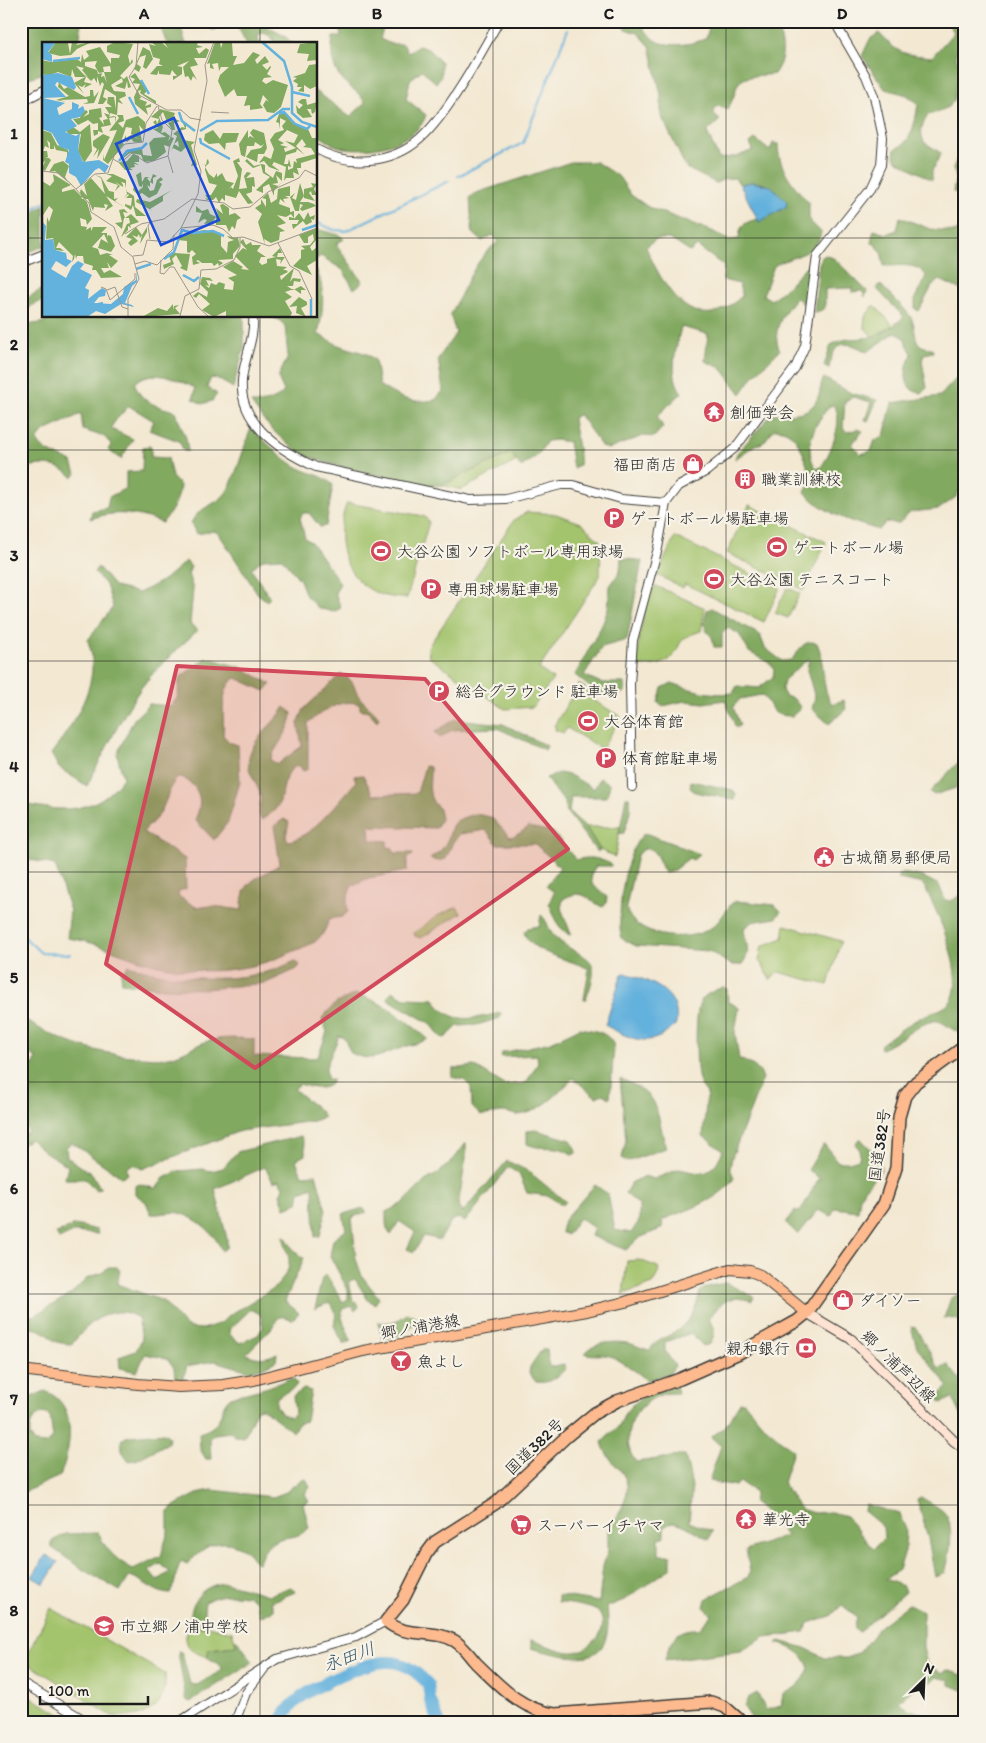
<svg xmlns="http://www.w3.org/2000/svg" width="986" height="1743" viewBox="0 0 986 1743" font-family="Itim,'Klee One',sans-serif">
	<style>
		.green { fill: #a3c36c; stroke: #607044 }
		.forest { fill: #82a960; stroke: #4f623e; fill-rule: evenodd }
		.water { fill: #63b1dd; stroke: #40667c }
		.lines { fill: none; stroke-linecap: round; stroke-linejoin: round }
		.stream { stroke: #63b1dd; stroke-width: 2 }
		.river { stroke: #63b1dd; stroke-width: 12 }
		.tertiary-casing { stroke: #3c3b37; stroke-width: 10 }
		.secondary-casing { stroke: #3c3b37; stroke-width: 11 }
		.primary-casing { stroke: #3c3b37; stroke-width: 12 }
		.trunk-casing { stroke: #3c3b37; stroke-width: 14 }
		.tertiary { stroke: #fff; stroke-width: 8 }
		.secondary { stroke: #fee3d2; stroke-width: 9 }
		.primary { stroke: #fcba8e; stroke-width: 10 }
		.trunk { stroke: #fcba8e; stroke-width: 11 }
		.marked { fill: #d1495b; fill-opacity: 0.2; stroke: #d1495b; stroke-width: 4; stroke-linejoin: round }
		.grid { fill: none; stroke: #1c1c1c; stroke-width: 1; stroke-opacity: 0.55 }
		.labels { text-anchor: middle; stroke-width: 4.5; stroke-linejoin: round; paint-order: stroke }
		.poi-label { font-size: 16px; fill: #1c1c1c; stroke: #f7f3e8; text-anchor: start }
		.street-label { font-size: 16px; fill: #1c1c1c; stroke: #f7f3e8 }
		.water-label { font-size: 18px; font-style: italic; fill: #385869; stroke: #f7f3e8 }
		.inset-river { fill: none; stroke: #63b1dd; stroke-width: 2.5 }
		.inset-road { fill: none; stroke: #9d9689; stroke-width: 1 }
		.view { fill: #1d4ed8; fill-opacity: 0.15; stroke: #1d4ed8; stroke-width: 2.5 }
		.inset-edge { fill: none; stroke: #1c1c1c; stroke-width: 2.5 }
		.neatline { fill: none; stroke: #1c1c1c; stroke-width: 2 }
		.grid-label { font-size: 16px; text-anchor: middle; font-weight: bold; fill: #1c1c1c }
	</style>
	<rect width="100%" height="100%" fill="#f7f3e8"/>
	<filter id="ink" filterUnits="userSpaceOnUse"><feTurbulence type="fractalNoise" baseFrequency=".02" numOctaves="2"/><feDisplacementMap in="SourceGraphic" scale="10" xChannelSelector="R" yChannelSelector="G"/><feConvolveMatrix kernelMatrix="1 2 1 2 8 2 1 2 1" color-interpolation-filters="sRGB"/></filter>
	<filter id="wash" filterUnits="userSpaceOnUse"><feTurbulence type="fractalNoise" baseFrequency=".0096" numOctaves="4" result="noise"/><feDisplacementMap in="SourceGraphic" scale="20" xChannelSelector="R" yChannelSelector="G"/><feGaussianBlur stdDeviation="1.12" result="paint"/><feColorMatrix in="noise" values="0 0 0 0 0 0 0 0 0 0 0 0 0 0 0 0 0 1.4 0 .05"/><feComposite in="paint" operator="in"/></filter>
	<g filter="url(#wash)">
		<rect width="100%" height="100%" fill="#f3e8d2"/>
		<g class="green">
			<path d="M874,305l19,20 -20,12 -9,-10 1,-10z"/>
			<path d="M511,453l6,8 -56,29 -19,-5z"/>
			<path d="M347,503l77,13 5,6 -22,76c-54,2 -79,-48 -60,-95z"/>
			<path d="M749,505l77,37 -22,48 -77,-37z"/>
			<path d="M527,512l29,2 25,9 20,19 -1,34 -61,93 14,10 -20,28 -28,2 -76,-52 -1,-10 86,-127z"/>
			<path d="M675,537l105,51 -16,34 -79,-38 -2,4 -26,-13z"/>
			<path d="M656,586l49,22 -4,23c-29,9 -16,14 -32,29 -8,6 -23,6 -32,6l2,-29 10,-47z"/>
			<path d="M787,588l13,5 -12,25 -13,-5z"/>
			<path d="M579,684l14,9 -3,5 31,19 -19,32 -35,-21 -3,5 -9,-3 1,-3 -2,-1z"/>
			<path d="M586,827h34l-5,30 -15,-7z"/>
			<path d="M457,907l4,6 -40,25 -6,-2 -1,-3 23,-17z"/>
			<path d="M785,925l56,16 -13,44 -50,-13 -7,8 -12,-20 3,-14 21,-8z"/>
			<path d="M639,1260l19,7 1,4 -6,13 -30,10 4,-33z"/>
			<path d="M51,1608l114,66c3,36 -22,45 -53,42l-88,-55z"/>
			<path d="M208,1626l24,6 5,14 -27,3 -3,8c-12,-4 -23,-8 -22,-22l6,-7z"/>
			<path d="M21,1692l43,24 -43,2z"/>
		</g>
		<g class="forest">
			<path d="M21,21h60l-1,18 3,5h-39v29l-18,6 -2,10 -3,2z"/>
			<path d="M158,21h39l-16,7 5,16h-19z"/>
			<path d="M208,21h59v6l18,9 8,8h-16l-7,-8 -6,-3 -5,1 -1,5 4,5h-15l-10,-18 -25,4z"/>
			<path d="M340,21h45l-5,18 11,5h12l5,8 11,-6 9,3 13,13v14l-5,7 -14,-13 -12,10 -4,19 20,16c-9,30 -60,38 -86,32 -8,-2 -16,-9 -24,-13v-43l34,26 15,-14c-6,-11 -8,-10 -16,-17 -17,-15 -19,-28 -16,-49h8z"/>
			<path d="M621,21h16c6,5 10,12 16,18 11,9 42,6 53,-1l5,-17h63c9,19 13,35 0,53 -11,2 -32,0 -37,12 -3,9 -4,15 -10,23l-9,-3 -4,3v6l6,5 -13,12 12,27 19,-3 15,-6 -3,-7 5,-4 15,12 3,-8 5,1c0,24 16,42 31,59v17l12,12c-3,24 -30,23 -47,34l-11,29 8,5 16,-13 22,-24 3,3 -6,35 -3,3 -7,-7c-12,15 -26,34 -16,53l-28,28 -11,16 -20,-26 -16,-7 3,-27 -27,-7c-5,22 -13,47 1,66l-25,23 6,11 -9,10 -11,-1 -34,13 -7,-2 -23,-33 -6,4c1,10 8,41 6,47l-6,3 -4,-26 -13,-2 -9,1 -9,14 -17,12 -10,-14 -69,32 -11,1c-40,-9 -83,-15 -121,-29 -24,-10 -45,-33 -59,-54 10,1 28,-3 33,-12l-5,-11v-5l9,-18 -3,-31 -6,-6 -11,-4h48v-47c10,19 7,45 2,65l20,11 29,9 8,6 4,25c20,13 31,19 56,15l8,-9 -5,-32 18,-26 -6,-18c15,-25 23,-55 48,-73l-5,-7 -11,6 -10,-9 -2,-35 9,-5 92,-30h25l23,15 12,18 17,12 64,24 16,9 11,-1c1,-15 5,-16 18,-20l2,3 27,-15c-6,-18 -24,-29 -44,-23l-1,2 -6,-8 -11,1 -8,4 -30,-15 -25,-53v-20l-11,-49 -12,-13 -12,-4zM656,239h14l20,13 7,-6 27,20 -1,14 16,4 3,12c-48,45 -78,-7 -96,-49z"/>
			<path d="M946,21h19v19c-9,4 -11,14 -7,22l7,2v12c-22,14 5,29 -36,38 -7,10 -10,17 -5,28l17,11 -9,18v9l-34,-19 -4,-5 1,-7c18,-7 20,-28 23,-45l-11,-9 -22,-6 -23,-33 8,-17 9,-6c20,22 24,21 53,24l22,-25z"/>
			<path d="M965,153v23l-4,17 -8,-1 3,-16 -3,-8 4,-9z"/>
			<path d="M44,206v40l-23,9v-36z"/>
			<path d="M965,206v86l-25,-12 -8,6 -13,25 -4,-2v-11l11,-22c-7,-14 -28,-10 -42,-10l-3,-15 -10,-10 3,-11 12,4 11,-4 3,-13 30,12 25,3 8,-7 -5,-18z"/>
			<path d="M316,229l23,6 5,4 -8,5 27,38 -9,7 -11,-19 -22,-14 -5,3z"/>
			<path d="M826,255l9,4 32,32 -2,6 -3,-6 -10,1v-4l-27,1v19l-11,6 5,-50 3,-7z"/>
			<path d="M880,284c10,11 22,21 30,32 9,12 -1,32 22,32l1,4 -9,2 -2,7 5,27 -5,5c-21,-1 -18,-26 -10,-39l-8,-16 -8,-6 -29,20c-23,-13 -33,-11 -38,16l-5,-2 7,-21c17,-10 26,-4 43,-9 11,-3 21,-12 30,-19l-27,-28z"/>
			<path d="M44,288v12l-13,6 -10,13v-24l3,5z"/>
			<path d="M53,316h191v32l-11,40 -15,-9 -7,-1 -4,9 10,7 -5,7 -10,3 -9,-5 2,-11c-15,-8 -47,-22 -60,-4 5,18 23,23 40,27l11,27 2,13h-4l-5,-10 -30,-11 5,-9 -25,-15 -15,16 -3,7 22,10 -12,20 -13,-9 3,-5 -6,-8 -22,-7 -2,-16 -38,18 -6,8c7,14 22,15 35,22l4,12 -4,3c-14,-15 -32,-13 -51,-9v-147l3,4 17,-2z"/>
			<path d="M965,369v122l-7,1 -2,5 -17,12 -28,3 -13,12 -12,-2 -7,8c-27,-8 -55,-16 -74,-38l6,-12c-6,-20 -11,-52 -37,-51l-11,14 -8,2 -20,14 2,-6 35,-39c18,-1 39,3 46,-17 3,-6 2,-13 6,-19l27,15 26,7 -9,21 -3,-1 6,-18 -18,-5 -8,4 -2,27 4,4 11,-3 5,2 -11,13 9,10 10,-3 4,-11 9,-4 8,-33 48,-7zM833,405c13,12 -3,50 -12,62l-5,1c-14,-20 -1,-46 14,-62z"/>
			<path d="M251,428c15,14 30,30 48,40 13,6 24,7 34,17l-7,41 -6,1 -11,-14h-6l-3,5 5,20 6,4 29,41 -5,10 6,15 -8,4 -15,-4 -12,-12 -6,-16 -18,-22 -19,1 -12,10 19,29 -3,3 -9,-7 -39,-60 -5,-3 -18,3 -5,-11c8,-17 23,-16 34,-29 9,-11 20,-50 26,-66z"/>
			<path d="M151,446v11l17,1 4,19 8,8c-1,15 -8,27 -18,38 -24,-10 -47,-13 -72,-4l2,-8 15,-3 2,-11 17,-9v-16l16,-1 1,-24z"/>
			<path d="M621,558l21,3 -15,79 -25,7 -18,28 17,8h24v9c-21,10 -34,-4 -50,-17l28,-52 5,-15 2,-22 10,-15z"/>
			<path d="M186,561l5,6 -3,7 5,15 -3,35 8,6c-20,19 -41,37 -57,58 -21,31 -37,65 -54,98l-28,-18 -8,-14c19,-26 44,-61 41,-95 0,-7 -3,-13 -4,-19l25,-33 -7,-22 -12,-13 4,-5 17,20 24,6 26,-14z"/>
			<path d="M712,608l48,27 5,13 17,13 9,-1c9,-10 12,-21 26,-17 9,19 3,45 15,61l12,-4 2,9 -17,15 -17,-15 3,-11 -8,-28 2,-12 -25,22 -2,10 3,6 9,3 7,9 -9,8c-26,0 -16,-10 -31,-21l-21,4 -7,8 7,18 -4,3 -11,-28 -21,3 -19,-2 -22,5 -5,-3 4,-15 10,-5c19,7 40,13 61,10l4,-7 22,2 14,-11 1,-7 -3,-6 -22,-12 -10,-18 -11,-6 -6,6v13h-8l-2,-10c-10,-9 -8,-15 -5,-27z"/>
			<path d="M207,658l33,9 31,17 -6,7 -29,-13c-18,10 -11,39 -13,57l6,7 9,3 2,37 -12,40 -14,18 -19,-20c9,-20 5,-32 -13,-43l-7,2 -15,35 -17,18 42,27 1,30 -7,2 -1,5 18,11 16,-1 30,4c-1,-31 15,-30 38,-46l-6,-38 10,-7 5,3 -3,14 2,5c23,-2 53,-43 68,-59l-2,-6 9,-1 10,20 44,-2 8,-27 5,1c1,16 -5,30 9,41l2,11 -5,9 -67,-2 1,14 17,1 1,7 4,-1 3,6h18l-1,3 -5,1v14l-38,7 -18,8 -4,16 1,10 -6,5 -13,2c-6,23 -18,25 -37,33 -49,23 -101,24 -152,8 -25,-8 -47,-19 -73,-22l3,-27 -15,-46 -24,-5 -10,2v-59c41,10 76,11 102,-25l-6,-24 17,-35 15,-15 22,2 7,-9 1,-19z"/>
			<path d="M341,674c15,6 12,15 20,25 5,6 13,11 18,18l-2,4 -9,-10 -8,-2v-5c-19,-6 -37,7 -52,19v46l-5,2 -4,-6c-18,6 -13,28 -22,42 -4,6 -10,9 -16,13 -4,-9 1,-17 -1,-26 -2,-9 -9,-17 -11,-26 -5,-24 25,-43 36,-61l7,6c0,17 -15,30 -22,47l8,4 24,-18 -4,-23 6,-14z"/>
			<path d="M456,719l47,5 44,22 -2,4 -48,-22 -45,2 -12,8 -5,-6z"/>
			<path d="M965,755v30l-31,10 -4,-3z"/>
			<path d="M559,773l11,2 24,14 6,-11 10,6 -3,13h-36l-2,15 17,15 14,23 -3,2 -31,-41 -1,-8 -19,-25z"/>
			<path d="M691,781l42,9 3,4 -1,6 -40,-8 -5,-4z"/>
			<path d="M626,797h3c4,11 -2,25 -5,36l-5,1z"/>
			<path d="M475,814l16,3 19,20 5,-1 14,-9 24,5 23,28c14,-4 22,-2 35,4v2h-15l-5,8 1,10 15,13 -1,7 -4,3c-16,-9 -19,-19 -39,-8l-2,9 10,26 -2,1 -10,-9 -10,-23 5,-11 -8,-6 14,-19 -25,-23h-38l-11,-14 -26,4 -7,8 -7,17 -9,2 -7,-2c3,-4 9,-6 12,-10 16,-21 -1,-26 33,-35z"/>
			<path d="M645,833l55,21 -7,6 -4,-2 -15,12 -9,3c-7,-11 -11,-36 -28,-18l-11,52c6,31 61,36 83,22 10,-5 16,-18 23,-26l5,-2 38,4 6,6 -5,7 -24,4 -8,6c1,16 9,24 -3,37h-10l-22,-14 -73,-5 -15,-8c-4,-24 3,-90 24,-105z"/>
			<path d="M903,873l20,4 16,8 6,15 6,1 8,-5 6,2v132c-13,6 -19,-11 -32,-9 -14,2 -37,23 -52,28l-1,-4c13,-10 27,-20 41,-28 8,-4 18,-6 25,-11 27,-18 -11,-100 -23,-122l-24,-5 -1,-4z"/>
			<path d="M541,915c7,5 7,16 14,22 26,25 51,13 31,62h-2l5,-30c-18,-10 -59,-15 -65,-37l4,-4 11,-2z"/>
			<path d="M295,961l5,4 -3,4 -31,14 -60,6 -44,-1 -40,-5 -1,-10 8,-8c39,14 96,18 137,7 10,-2 20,-7 29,-11z"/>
			<path d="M723,987l4,2 1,12 11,7 -4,24 4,27c10,4 20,8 24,19l-31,79 -2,11 4,10c-14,23 -48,32 -72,42l1,8 -24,10 -13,12 -35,-14 3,-8 -15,-10 -12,17 -6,-3 3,-12 31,-35 13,9 7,36 16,3 8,-12v-16l-14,-12 6,-10 13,-7 10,3 25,-10 20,4 8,-1 8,-6 8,-15 -20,-15 4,-43c-3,-4 -7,-8 -8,-13 -4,-12 -4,-68 1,-78 4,-8 16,-12 23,-15z"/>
			<path d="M392,991l13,7 29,1c17,28 40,19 67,14l-1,5 -23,7 -19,1 -13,12 -4,-1 -10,-13 -42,-24 -1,-3z"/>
			<path d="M355,994c23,4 55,29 73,45 -12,6 -18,5 -29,10 -21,7 -26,14 -48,4l-7,-15 -5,-2 -13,31 1,11 6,3c-9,11 -21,7 -33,3l-6,5 26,22 4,6 -11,4 -73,10 -98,38 -9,-5 -7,4 2,6 -7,3 -50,-35 -5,6 1,9 25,17 9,15 -5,1 -11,-11h-20l3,-13 -23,-14 -15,-13 -9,7v-13h7l-7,-28v-36l13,-5 2,-6 -15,-11v-29c37,22 67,34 110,38 13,1 26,3 38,1 14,-3 26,-12 39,-16 15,-4 30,-3 46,-2v17l59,2 5,-1 9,-25 -5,-14 14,-15z"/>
			<path d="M580,1028c15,3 28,3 34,18l-4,52 -7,-4 -7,3 -23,-19c-14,15 -33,35 -55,37 -5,0 -10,-3 -15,-3 -8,0 -13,4 -23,3l-8,-8 -1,-20 -7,-7 -12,-3 1,-8 21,-3 31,19 21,-2 12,-20 -1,-8 -36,2 1,-4 49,-11z"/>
			<path d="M620,1079c40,14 36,32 46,69l-39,14 -5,-4 4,-18z"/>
			<path d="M536,1130l35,10 6,12 -4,3c-18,-13 -27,-3 -46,-11v-13z"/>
			<path d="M301,1136l4,10v9l-9,5 6,15 14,-1 10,36 -6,26 -5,1 -2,-50 -13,5 -2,11 -13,5 -5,-14 4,-5 -5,-9 -6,2 -8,-15 -50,22 12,50v8l-5,4c-7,-18 -24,-33 -43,-38 -8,-2 -19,2 -28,1l-5,-12 -11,-8v-8l5,-2 16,5 8,-11 14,-7 25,-2 8,2 12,-3 14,-16z"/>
			<path d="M860,1138l18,19 3,13 -17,19 -4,8 -2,14 -23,-3 -4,8 -13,-6 -20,25 -12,-12 9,-13 5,2 19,-34 -11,-8 16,-26 14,18h11l10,-3 1,-9 -5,-6z"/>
			<path d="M466,1143v15l-8,48 5,6 44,-51 21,10 38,31 -3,3 -15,-9 -21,-3 -8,-19 -11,-7 -43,55 -7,-4 -7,3 -11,19 -16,-4 -10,16 -7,-3 8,-17 -16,-11 -8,14c-6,-6 -5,-14 -5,-23l17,-9 22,-22 12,-7 17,-15z"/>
			<path d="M363,1208l4,4 -15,5 4,42 6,17 17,22 -4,6 -7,-4 -13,-21 -6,2 3,16 7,10 -4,4 -3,-5 -10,3v9l9,23 -7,3 -10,-18 2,-13 -6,-11 -15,7 7,-31 4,-4 17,28 5,-3v-9l-18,-34 3,-16 13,-10 -3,-16z"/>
			<path d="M75,1225l22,5 1,4 -25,-2 -14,7 -3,-5z"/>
			<path d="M283,1236l3,1 8,14 10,7 -19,43 14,12 -7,7 -8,-4 -6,2 -7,11 -25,25c12,5 20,5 31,-1l-1,8 -14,7 -13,3 -34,-10 -28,5 -4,13 -8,-1 -1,-10 -6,-9 -23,-5 -8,18 -17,-4 -1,-11 17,-6 6,-12 -4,-21c-26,-17 -50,5 -66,26 -25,-1 -16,-7 -32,-14 -6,-2 -9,-1 -15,-5l-4,4v-15l13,2 37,-22 16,-16 15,-5 6,-6h9l3,4 -3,13 46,17 21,24 6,3 13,1 18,-6 7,-7 49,-30 10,-14 2,-6v-7zM251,1309l9,5 3,13 -5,8 -18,8 -10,-8 -1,-5z"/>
			<path d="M726,1283l28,14 -2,4c-22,-7 -31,0 -43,18 6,10 7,15 1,25l-7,2 -12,-13 -26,9v9l10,15 -6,8 -22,6c-9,-7 -31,-24 -42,-25 -8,-1 -13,1 -20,-2 9,-11 29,-12 42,-10 8,1 15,6 23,7 8,-12 10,-10 22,-16 16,-9 25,-26 28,-43l10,-5z"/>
			<path d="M960,1294l5,2v34l-8,-11 -13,-1 7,-20z"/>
			<path d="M407,1313l10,5c-7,16 -18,17 -34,21l-5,-17c10,2 23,-1 29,-9z"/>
			<path d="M911,1327l5,1 23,41 8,-5 18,22v37l-12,-25 -12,5 -4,-6 11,-11 -31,-39z"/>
			<path d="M542,1349h5l2,18 15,-3 2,4c-9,10 -16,16 -30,14l-7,-9 1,-6z"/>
			<path d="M288,1379h6l3,5 -3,4 -17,9 -1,9 6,8 9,3 4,-4 -2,-17 11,-7 7,2 -5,30 -8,2 -5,9 -31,-24 -5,1 -13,28 -9,-1 -4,-4 -16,2 -5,5 1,20h-5l-6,-10 -1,-16c28,-7 18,-27 32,-36 5,-3 14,-3 19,-5 13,-3 26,-7 38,-13z"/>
			<path d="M676,1385l2,8c-4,0 -11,0 -15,1 -29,9 -46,44 -27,68l49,-7 7,31 -3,36 23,9 -3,8c-13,-6 -23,-15 -36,-17l-9,5v10l-5,1v17h12v13l-47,32 -17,7c8,64 -33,52 -76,41v-8c10,3 35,14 44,12 16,-3 36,-22 24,-39 -5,-7 -32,-9 -41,-11v-7l41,7 4,-36 5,-15v-21c9,-10 12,-18 17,-30 10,-30 -17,-32 -23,-58l18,-17 5,-12 7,-8 13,-9z"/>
			<path d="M45,1391c34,13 26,57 15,85l-36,16 -3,-1v-92l3,1zM44,1413l6,3 3,22 -7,6 -11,-1 -5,-7c-1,-12 2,-19 14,-23z"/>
			<path d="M740,1402h4l19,23 30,25 -10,33 17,26 14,4 17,-1 15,4 27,33 11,-11 -1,-11 -19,-16 1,-7 34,10 7,15 -1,22 -6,19 -14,9 18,7 2,6 -46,40 -5,-4 3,-11 -15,-12 -11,11 -23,7 -3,9 -40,5 -24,14 -76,9c5,-20 11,-32 34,-31l13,-14 -8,-8 2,-8 42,-22 2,-5 -4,-22 40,-14c-5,-7 -27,-32 -33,-34l2,-10 -15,-10 -5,4 -26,-5 12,-35 -10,-9 14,-10z"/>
			<path d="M164,1433l5,4 -1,6 -32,17 -8,1 -6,-10 -1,-11 7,-4z"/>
			<path d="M302,1479h4l4,7 -5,8 4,7 -6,2 6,25c-20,19 -34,-3 -51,35l-4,-2c-7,-15 -29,-23 -45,-15 -8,4 -15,12 -22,18l-6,-3c-5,10 -5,23 -11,33 -14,0 -27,-14 -40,-18l-10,15 -38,-22 -31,-22 1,-6 14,-7 32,-1c9,18 18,27 35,36l28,-13 7,-24v-18l4,-7 29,-15 11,-2 61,7 13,-5zM160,1564l10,8 -13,9 -8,-10z"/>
			<path d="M921,1497c7,5 21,11 25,18 9,14 3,44 -1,58l-10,4 -7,-39 -11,-39z"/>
			<path d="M225,1583l44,12 22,-8 4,5 -24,10 3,8 -14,7 -4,-14 -5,-6c-15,-3 -32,-4 -46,5l-1,10 4,14 -17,2c-3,-25 9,-43 34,-45z"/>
			<path d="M909,1604l14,8v36l4,15 15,11 5,-4 18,6v15l-15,-6v-5l-15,-3 -5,6 -5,-4 -26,22c9,14 28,8 36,21l-22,-3 -2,3h-157l-10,-15 4,-9 9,-5 9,17 15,-4 2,-12c13,-5 21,-13 26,-26 -6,-16 -16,-20 -32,-25l3,-2 25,7 20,10h22l13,-6 20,-26z"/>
			<path d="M235,1640h2l16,22 -63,40 -4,-2 -8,-48 4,1 8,31 7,1 25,-15 -1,-4 -14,-9 2,-8 27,-3z"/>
		</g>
		<g class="water">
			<path d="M752,182l19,4 16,16 -1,5 -27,15 -18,-36 1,-2z"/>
			<path d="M625,973c26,9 56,18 51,51 -24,26 -44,16 -71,1l17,-51z"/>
			<path d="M46,1555l12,7 -14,22 -12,-7z"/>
		</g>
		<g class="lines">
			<g class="stream">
				<path d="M458,176l65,-33 45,-114"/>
				<path d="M21,215l23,-12"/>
				<path d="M316,222l18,8 12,1 103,-50"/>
				<path d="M21,934l20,19 29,1"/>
			</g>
			<path class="river" d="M280,1722c4,-6 8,-14 14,-19 18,-16 70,-42 95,-41 15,0 29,11 39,22l2,15 9,23"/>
		</g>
	</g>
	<g filter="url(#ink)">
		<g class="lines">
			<g class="tertiary-casing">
				<g id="tertiary">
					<path d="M21,102l23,-12"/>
					<path d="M316,149c32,18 76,15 104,-10 28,-25 60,-84 79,-118"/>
					<path d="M21,263l23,-9"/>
					<path d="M253,316c2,19 -7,39 -10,57 -9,47 35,77 73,94l154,33 36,-1 55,-14h12l48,14 45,4"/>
					<path d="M632,787l-2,-103 3,-44 25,-92 8,-45 13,-17 28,-15 28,-23 60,-80 10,-22 12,-90 53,-67 11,-24 2,-27 -9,-42 -8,-20 -32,-55"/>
					<path d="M21,1682l67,40"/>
					<path d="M179,1722l98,-63 79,-22 30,-16"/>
					<path d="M235,1722l11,-29 18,-24"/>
				</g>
			</g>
			<g class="secondary-casing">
				<path id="secondary" d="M807,1313l44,26 103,102 11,8"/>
			</g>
			<g class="primary-casing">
				<path id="primary" d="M21,1370l117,14 41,3 44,-2 31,-5 109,-29 224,-40 38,-9 105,-33 20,2 10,4 47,38"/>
			</g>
			<g class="trunk-casing">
				<path id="trunk" d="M742,1722l-17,-15 -14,-5 -156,12c-34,-4 -55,-28 -79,-51 -7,-8 -12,-16 -21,-22 -22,-13 -50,-2 -69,-20l17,-21 23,-46 9,-12 61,-39 71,-67 28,-23 22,-12 63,-22 59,-26 58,-32 10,-8 77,-109 12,-36 3,-51 6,-21 11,-14 49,-36"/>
			</g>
			<use href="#tertiary" class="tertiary"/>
			<use href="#secondary" class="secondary"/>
			<use href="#primary" class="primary"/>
			<use href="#trunk" class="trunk"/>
		</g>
	</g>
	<path class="marked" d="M177,666l248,13 143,170 -313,219 -149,-104z"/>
	<path class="grid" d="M260,21v23M493,21v1701M726,21v1701M21,238h23M316,238h649M260,316v1406M21,450h944M21,661h944M21,872h944M21,1082h944M21,1294h944M21,1505h944"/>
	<defs>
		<g id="temple-disc" transform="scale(1.125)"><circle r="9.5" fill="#d1495b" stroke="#f7f3e8"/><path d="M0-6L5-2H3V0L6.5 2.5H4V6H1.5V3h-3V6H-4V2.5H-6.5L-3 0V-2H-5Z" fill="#fff"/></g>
		<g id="shop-disc" transform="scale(1.125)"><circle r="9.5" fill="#d1495b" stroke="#f7f3e8"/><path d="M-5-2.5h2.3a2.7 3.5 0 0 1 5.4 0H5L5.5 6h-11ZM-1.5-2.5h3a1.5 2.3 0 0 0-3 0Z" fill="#fff"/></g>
		<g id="building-disc" transform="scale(1.125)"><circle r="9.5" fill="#d1495b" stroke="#f7f3e8"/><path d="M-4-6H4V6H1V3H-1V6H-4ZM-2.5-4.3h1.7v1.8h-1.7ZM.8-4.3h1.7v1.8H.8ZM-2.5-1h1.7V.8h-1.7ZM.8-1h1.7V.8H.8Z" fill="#fff"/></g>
		<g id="parking-disc" transform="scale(1.125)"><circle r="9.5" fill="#d1495b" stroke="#f7f3e8"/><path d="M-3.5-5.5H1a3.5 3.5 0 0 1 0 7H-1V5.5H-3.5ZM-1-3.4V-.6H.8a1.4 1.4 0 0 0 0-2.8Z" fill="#fff"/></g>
		<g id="stadium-disc" transform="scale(1.125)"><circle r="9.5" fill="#d1495b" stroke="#f7f3e8"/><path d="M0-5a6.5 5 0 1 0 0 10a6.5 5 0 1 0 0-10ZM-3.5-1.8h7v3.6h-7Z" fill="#fff"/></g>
		<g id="civic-disc" transform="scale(1.125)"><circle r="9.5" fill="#d1495b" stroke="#f7f3e8"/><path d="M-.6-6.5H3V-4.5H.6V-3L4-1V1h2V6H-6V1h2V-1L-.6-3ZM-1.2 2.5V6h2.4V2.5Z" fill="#fff"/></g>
		<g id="bank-disc" transform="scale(1.125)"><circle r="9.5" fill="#d1495b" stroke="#f7f3e8"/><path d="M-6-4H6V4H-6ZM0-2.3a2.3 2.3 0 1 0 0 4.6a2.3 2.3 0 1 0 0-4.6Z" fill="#fff"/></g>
		<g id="bar-disc" transform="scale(1.125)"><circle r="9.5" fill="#d1495b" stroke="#f7f3e8"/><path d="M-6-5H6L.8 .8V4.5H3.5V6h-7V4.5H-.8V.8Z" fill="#fff"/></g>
		<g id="supermarket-disc" transform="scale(1.125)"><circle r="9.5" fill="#d1495b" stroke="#f7f3e8"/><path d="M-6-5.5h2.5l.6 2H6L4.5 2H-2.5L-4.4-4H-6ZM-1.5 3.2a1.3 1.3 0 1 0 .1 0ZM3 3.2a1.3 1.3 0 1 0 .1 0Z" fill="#fff"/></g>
		<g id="school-disc" transform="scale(1.125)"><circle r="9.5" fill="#d1495b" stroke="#f7f3e8"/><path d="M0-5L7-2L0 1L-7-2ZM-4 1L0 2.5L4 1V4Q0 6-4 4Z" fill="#fff"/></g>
	</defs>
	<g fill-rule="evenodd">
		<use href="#temple-disc" x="714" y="412"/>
		<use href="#shop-disc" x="693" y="464"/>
		<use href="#building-disc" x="745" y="479"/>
		<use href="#parking-disc" x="614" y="518"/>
		<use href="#stadium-disc" x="777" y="547"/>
		<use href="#stadium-disc" x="381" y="551"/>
		<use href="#stadium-disc" x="714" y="579"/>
		<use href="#parking-disc" x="431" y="589"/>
		<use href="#parking-disc" x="439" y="691"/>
		<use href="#stadium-disc" x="588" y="721"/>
		<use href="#parking-disc" x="606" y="758"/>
		<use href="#civic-disc" x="824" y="857"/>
		<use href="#shop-disc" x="843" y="1300"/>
		<use href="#bank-disc" x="806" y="1348"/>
		<use href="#bar-disc" x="401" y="1361"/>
		<use href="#temple-disc" x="746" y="1519"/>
		<use href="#supermarket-disc" x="521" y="1525"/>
		<use href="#school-disc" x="104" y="1626"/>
	</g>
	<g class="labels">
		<g class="poi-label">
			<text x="730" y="418">創価学会</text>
			<text x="677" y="470" text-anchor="end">福田商店</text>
			<text x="761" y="485">職業訓練校</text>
			<text x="630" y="524">ゲートボール場駐車場</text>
			<text x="793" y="553">ゲートボール場</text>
			<text x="397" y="557">大谷公園 ソフトボール専用球場</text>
			<text x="730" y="585">大谷公園 テニスコート</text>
			<text x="447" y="595">専用球場駐車場</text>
			<text x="455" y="697">総合グラウンド 駐車場</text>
			<text x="604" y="727">大谷体育館</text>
			<text x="622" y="764">体育館駐車場</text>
			<text x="840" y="863">古城簡易郵便局</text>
			<text x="859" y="1306">ダイソー</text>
			<text x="790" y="1354" text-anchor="end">親和銀行</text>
			<text x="417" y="1367">魚よし</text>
			<text x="762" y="1525">華光寺</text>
			<text x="537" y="1531">スーパーイチヤマ</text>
			<text x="120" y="1632">市立郷ノ浦中学校</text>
		</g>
		<g class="street-label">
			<text transform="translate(879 1145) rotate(-82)" y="6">国道382号</text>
			<text transform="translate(420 1326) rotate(-10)" y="6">郷ノ浦港線</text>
			<text transform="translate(899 1366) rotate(44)" y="6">郷ノ浦芦辺線</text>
			<text transform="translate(534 1446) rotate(-44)" y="6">国道382号</text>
		</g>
		<g class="water-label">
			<text transform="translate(349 1657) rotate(-20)" y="6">永田川</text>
		</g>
	</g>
	<g transform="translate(42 42)">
		<rect width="275" height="275" fill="#f3e8d2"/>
		<path d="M14,0l12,1 2,11 2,-12h7l-3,3 16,-3 -15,7 -6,6 -11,1 -12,-3zM73,0l18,2 -5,12 2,8 2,-5 1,3 -13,14 4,3 3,-3 4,11 3,-1 -6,2 -1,-7 -2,8 -10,-3 8,-4 -1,-4 -11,7 3,6 11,1 1,4 -7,3 4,5 -5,-2 -1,13 -7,-2v2l-1,2 5,-1 2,1 -1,6v-6l-6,1 2,7 -10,2 2,6 -5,-2v3l-4,2 -1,-6h5v-7l-5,1 -5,-4 -10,5 -5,-6 7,-1 1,-4 5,-4 2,2 -5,5 6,-3v-4l12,-2 1,9 -3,1 5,7 -1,-5 5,-1 -4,-6 6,2 -5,-8h7l-5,-4 1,-6h6l2,12v-13l-11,-7 -2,8 4,2 -4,5h-5l6,-20 -2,-2 -2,4 -3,-10v7l-3,-5 -3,3 -8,-8 5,4 -6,-7 2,-2 -8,-2 10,11 -2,5 8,2 -8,4 2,-4 -4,3 -4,-2 6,9 -10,-11 11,-6h-10l-3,-8 -1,8 -13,-5 -10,4 -6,-2v-14l9,2 26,-3 4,3 1,-8 2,6 5,-4 -3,-5 14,-4 11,17v-6h8l1,-3 -13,-3v-6zM55,19l-2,5 4,7 5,-1 -1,-5 7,-1 1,6h-7l3,11 -3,-7 -3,1 1,-4 -4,1 -1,-4 -12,-4v-4zM109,0h10l7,6 -4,-6h34l-1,3 6,2 -7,1 3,6 7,-6 3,2 -3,8h-12l4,7 -8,2 7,13 -4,-4 -2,5 -3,-5 -3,1 -2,-10 6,-6 -12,5 5,1v7l-9,6v-4h4l-5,-6 -2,5 -11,-1v-4l-2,5 -7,-1 7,-8h6l-4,-2 1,-5 -7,-2 -4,-13 7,2zM173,0h5l1,6 2,-6 9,1 1,13h4l-4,9 11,-2 9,-11 7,3 -5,5 2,4 8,-8 4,6 -7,3 5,5 3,-4 1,1 -4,7 5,3 -8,1 -2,3 4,3 7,-4 15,5 -7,22 -7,6 -7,-1 -4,-7 3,-5 3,2 -6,-7 -3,9 3,4 -13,2v-5l-6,1 3,-10h-10l-3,-7 -9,8 -7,-16 2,-6 9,-8h-8l-2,4 -1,-8 -6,1 2,5 -4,-1v-5l-3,1zM275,0v18l-10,1 2,-7 -12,-1 3,-9zM101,5l7,4 3,8 -7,10 -3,-2 3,-12 -6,2 -3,7 4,3 -2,5 -5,-3zM275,22v22l-7,3 -6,-4v7l-6,-1 4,-4h-5l1,-3 -5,-3 4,-3 -4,-1 12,-4 4,-8zM93,31l12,18 -3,3 12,7v3l-16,-11 1,-3 -3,1 3,7 -2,1 8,3 -2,4 6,-2v3l5,-1 -10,2 2,7 -13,-11 -1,-7 6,-13 -8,-1 3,-4 -5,-2zM17,40l5,7 4,-2 17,10 5,-1v-6h3l1,7 5,-6 -5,12 -11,1 5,-2 -1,-3 -27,1 6,2 -10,-2 13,-4 -11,-9zM260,57h4l1,6 10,-3 -2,10 -3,2 -1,-5h-4l5,8 -9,1 -6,-5 -1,-8 3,4 4,-4 -5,-3zM118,67l15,4 -2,5 7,3 -6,2 1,7h-3l-4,-7 4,-2 -3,-2 -2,3 -4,-10 -4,5 4,10 -2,6 4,-1 5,4 -2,5 3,-4 3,1 -4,9 -6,-2 2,7 -12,9 -10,1 -3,-7 -11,-2 -12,9 13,-13h11l1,6 9,1 -3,-13 5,-5 12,-1 -13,-8 5,-1 -5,-6 3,-2 1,4 2,-5 -8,-2zM242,71l9,10 15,6 4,9h5v20l-16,5v5h-4l2,7 -6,-3 1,6h-8l-2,3 2,-14 -12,-5 -2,3 8,6 -11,-4 -5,-6 -5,2 5,-7 7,3 3,-10 -4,-9 5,-7 9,-3 -2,-4 4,-5 -6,-3v11l-1,-6 -3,-1 3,-8zM245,88l11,5 -4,8 -9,-2 11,7 -11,4 -1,-4 4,-1 -8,-2 4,-2 -6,-3zM260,97l4,6 -3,2 8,1 4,6 -19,5 1,4 -3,-2 -1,7 -5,2v-4l3,1 -2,-8 -1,5h-4l2,-9 10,-3 1,-3 8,6 -9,-9zM75,73h6l1,6 -6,2 5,5 3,-8 12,-4 7,6v10l-6,-7 3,17h-8l-3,-3 -4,3 -3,-3 2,-4v3l5,-3 9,5 -9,-6 1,-6 -6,-1 -5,15 3,2 -16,20 -5,-4v-6l1,6 13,-30 -8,1 10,-13zM140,79l4,3v5l-7,2 4,9 12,2 -4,3 6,20 -6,1 3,-7 -8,-12 -5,5 -8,-4 -2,3 3,-7 5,3 -1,-6 -4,3 3,-8 -4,-2 9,-7 3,1zM48,82l2,27 -8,12 -6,-12 3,-17h-12l-4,-4 8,-3 7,5zM211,87l11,4 3,15 -3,6h-6l-1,8 -11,-5 5,-7 10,-2 3,-4 -3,2 -6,-4 -1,4h-7l-2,11 -4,-2 -2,-11 9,-14v8l2,-2 4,2 -4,-5zM0,88l9,3 6,12 11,5 1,5 -2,2v-5l-11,-2 -2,-5v4h-4v-6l-3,-3 2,8 -4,-2 -2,5h4l1,6 -2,1h3l2,2 -6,11 -3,-2 3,-8 -3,2zM171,88l7,9 3,-6h16l-3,9 -10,1 -1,7 -6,-7 -10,1 -5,-4 1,-6zM61,92l7,3 -13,22 2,-10 -6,8 4,-8 -4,-3v-5zM91,112l6,2v6h-5l5,3 -5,-1 1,3 -5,1 3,2h-8l-6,-7 8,-2zM197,116l1,4h-3l5,7 -3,20 8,-1 -3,-12 3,-4 4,1 -5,5 8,-1 1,10 -3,-1v6l-6,2 7,9 -5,1 -9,-13 -3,7 -11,-3v6l-3,-3 -3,5 -3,-6 -3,3h-6l-2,-2 3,1 -3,-4h6l6,-10 -8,-2 -4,-13v-5l-5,-1 6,1 1,-5 1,-1 1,4 -4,4 4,7 5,4 3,-5v4l5,-4 4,8 8,2 -6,7 3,-3 2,2 5,-13 -5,-15zM205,117l7,7 8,-2 3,1v7l8,6 3,-7 6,2v8l-6,-6 2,8 -6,1 6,2 4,-4 -8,9v5l-5,-12 -6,3v6l-7,-3 14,-13 -7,-4 -2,-8 -8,3 -8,-7zM21,119l6,5 -4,11 3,5 -13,-11 -6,1 5,-8zM99,130l1,10 3,-5h5l-3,1 3,4 3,-8 4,2 -4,2v6l-3,-2v5l-3,-2 3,6 4,-1 3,-10 4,-3 2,3 -4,2 3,2 -5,10 -8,4 -7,-5 -4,2 -5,-5 1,-4 3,6 6,-5 -1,-4v4l-3,-1 -3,-11zM11,132l18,11 -9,4v3l12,-3 13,13 5,17 -5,6 -1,-5 -6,-2 1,8 6,1 -1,3 5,-3v4l2,-4h14l-6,6h6v4l1,-2 3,1 4,10 -4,6 -13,-4 3,-9 7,4 -4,-9 -12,13 6,2 2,6 7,-2 6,2h-4l9,6 -7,7 -4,-6 2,6h-8l3,5 6,-3 12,7 -21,1 -5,-8h-4l1,-4 -9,-3 -1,-7h-6l-1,3 -1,-5 -1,5 -2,3 1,-6 -14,-14 -3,6h4l4,3 -9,-1 -2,-12 -7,1 1,-22 2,5 4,-12 -4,-4 -7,11v-36l8,5 4,-5zM64,132h7l13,6v11l8,5 1,11 11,9h-10l-3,-11 -2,5 -6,-4v-2l6,2 1,-8h-6l3,-3 -1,-1 -4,4 3,-4 -2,-11 -4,-1 2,3v2l-9,-6 6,5 -5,5 3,-6 -12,-4 6,-5zM53,133l6,2 8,14 5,1v7l4,-1 -3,3 9,6 -18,-11 7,10 -8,5 3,-6 -4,-1 1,4 -11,-1 -1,4 -5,-12h-6l-2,-7 1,-3 6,7 -3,-12 7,-6 14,16 -4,-16zM258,141l4,13 -4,6h8l6,2 2,2 -14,5 -2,-2 3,-4 -3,-1 -1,7h-4l-5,-14 5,-4 -3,5 4,2zM269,141l6,1 -3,5 3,6h-5l-1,-4 -2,2 6,8 -11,-3v-9l9,-2zM248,144v10h-5l4,2 -6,1 2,4 -5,-4 -1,5 11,4v4l4,-1v8l5,-6 5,7 4,-8 2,5 5,-2 -1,5 -3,-1 1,3 -6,3 -3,-4 -10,8 -1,-5h5l2,-4h-10v-3l5,1 -3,-4 -5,3 -9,-2 9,8 -9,3 8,5 -5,1 -1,8 -8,3 -7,-4 1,6 -7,-23 4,-8 -7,-6 6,-4v-5l5,8v-8l-4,-1 6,-5 3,10 6,-4 1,-10zM130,148l-9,6v5l-13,8 3,2 -17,-9 1,-3 13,3zM181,162l6,4v7l6,-2 6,5 -4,2 -2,9 -3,-3 -3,6 -3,-7h-10v-8l-4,6 -8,1 3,-4 -3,-1 -6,4 4,-10 -6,-1v-6l6,5 6,-2 2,5 9,4 -3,-10 7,6 -3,-9zM82,167l4,4 -5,-1 2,6 6,-4 8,8 -9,3 1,3 -3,-2v4l-7,7 6,-13 3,-1 -1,-5h-5l-2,11 -7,-6 7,-1 -3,-12zM94,185l6,8 5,-8v5l-7,12 2,-9 -2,3 -1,-4 -2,3 -5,-2 6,6 -7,5 -3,-3 4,-4 -6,-2zM275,186v11l-7,8 2,4 5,-4v13l-10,6 5,9 -19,-9 8,-8v-8l4,-1 -4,-3 9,-1 4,-5 -1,-6 -5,3v6h-4l-5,-8zM162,188l17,3v13l6,7 1,-11 6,-2 -5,-2 -2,-2 11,2 2,8 -7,8v5l-15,1 5,3 -4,3 -1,-3 -4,3 -2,-3h-10l-4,-3 -2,1 4,2 -7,2 -1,-8 4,-3 -4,-4 -3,3 -2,-1v-11l-9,-1 6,-6zM201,197l3,6 5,-3 1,3h9l-4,6 9,6h-5l-2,5 3,3 5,-2v-4l9,-2 -4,-1 8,-8 2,5h-4l-1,4h8l-5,7 1,-4 -5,-1 1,7 10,1 -4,3h3l2,2 -8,4 1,4 13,-12 -4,14 3,-4 8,1 -1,3 -6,-1 -1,5h-6l6,4 8,-4 5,4h-5v4l-7,-5 -9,3 7,5 -7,4 7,12 -2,4h-64v-6l-12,6 -12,-7 8,-6 -11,-10 -3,4 -3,-2 5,-4 9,5 1,-5 -8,-8 2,-7 8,1 3,3 -7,-1 3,6 -4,-1 4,3 2,-5 5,2 3,-3 6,2 -1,5 9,1 1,-8 -6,-4 9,-3 -14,-8 10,-6 10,6 -2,2 8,1 -14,-14 8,-8 4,2 -7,-8zM132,211l16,1 -3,17 -7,-3 2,-2 -6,-11 -4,4 2,5 -10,5 -1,-4 8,-3 -2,-6zM257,255l8,5v3l-6,3 5,9 -10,-4 1,-7 -8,1zM131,262v6l1,-4 5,-1 -4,3 5,6 -38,3 16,-9 9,3z" fill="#82a960" fill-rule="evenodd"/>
		<path d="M14,0l-8,10 4,3v7l-10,-3v-17zM16,31l14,4 4,10 -2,3 -17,-8 -2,3 11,12 -23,1 22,5 -8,5 2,7 13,-6v-7l7,3 -1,4 5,-3 2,5 -5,6 -9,2 6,7 -12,6 11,4 4,-3 -2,17 5,12 16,-2 10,6 -4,7 -6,-5 -4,2 -14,16 -5,-9 -7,-4v-9l-4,-2 4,-12 -9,-3 -8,-14 -10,-4v-54zM0,179l4,5 -1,14 8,-1 2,11 11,3 1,6 5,2 -6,6 -10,-6 -5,8 15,9 6,-12 6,-5 6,3 -4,5 12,6 -7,13 4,2 -1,9 14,-11 4,2 -1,6 -6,1 -5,6 17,1 12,-10 1,-7 12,-7 1,-10v12l-5,4 -7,17 7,2 2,2 -13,-3 -16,10 -9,-3 -9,6h-45z" fill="#63b1dd"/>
		<path class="inset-river" d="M220,0l22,19 8,26v26l10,9 15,5M11,19l27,-3M99,38l8,14M250,50l18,4M87,55l9,17M137,70l3,9 13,10M237,72l5,-2 11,12 12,5 3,-3M158,89l17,-10 51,-1 15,-11h7M158,96l1,5 29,16M77,119l8,-10 15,-3 5,-5M260,188l15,-5M122,217l10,-7 8,-22 11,3 20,-2 11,5M94,227l15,-5M141,233l11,6 5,-4M5,275l56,-14M16,275l30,-9M269,275v-18"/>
		<path class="inset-road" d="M96,0l-2,24 -7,11 10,18 28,15h14l9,8 11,2M172,0l-9,23 2,16 -13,69 7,21 -3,23 -17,34 32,-3 10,4 10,9 10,-1 26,9 48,-18M116,64l4,14 10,10 -4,26 5,17M169,70l18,1M71,117l7,4 12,-10 15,10 21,-7M0,129l16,2 12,10 19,20 2,9 23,15 7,20M34,147l19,-15 13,-1 6,-17 11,-12 18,-2 3,-19 11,-17M83,192l16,-10 23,-5 28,-20 32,4 9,6 17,-2 18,-15 31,-14 6,-8 12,6M108,197l-2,-13 3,-6M236,201l12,23 9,5 13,28M79,205l12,10 6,22 -11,20v18M91,214l10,-1 4,-15 21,2 13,-14M119,218l-1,13 4,1 6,-7h4l24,40 11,10M93,222l10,-3 12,4 16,-16 1,-14M59,245l5,2 4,11 25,-21v-6M65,248l8,-3 7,20 6,2M138,274l5,-20 14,-7 2,-19 15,-1 18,-9 6,-13v-9"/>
		<path class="view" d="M132,76l45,102 -58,25 -45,-101z"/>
		<rect width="275" height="275" class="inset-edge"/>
	</g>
	<rect width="986" height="1743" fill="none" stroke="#f7f3e8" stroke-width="55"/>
	<g transform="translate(924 1680) rotate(24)" stroke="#f7f3e8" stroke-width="4" paint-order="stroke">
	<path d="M0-4L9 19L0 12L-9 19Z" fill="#1c1c1c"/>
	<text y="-8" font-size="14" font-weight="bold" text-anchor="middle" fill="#1c1c1c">N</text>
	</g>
	<path d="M40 1696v8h108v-8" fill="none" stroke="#1c1c1c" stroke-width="2.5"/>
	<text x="48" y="1696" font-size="15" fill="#1c1c1c" stroke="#f7f3e8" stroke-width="4" paint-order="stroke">100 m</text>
	<rect x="28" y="28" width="930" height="1688" class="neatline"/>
	<g class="grid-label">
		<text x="144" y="19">A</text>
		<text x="377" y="19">B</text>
		<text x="609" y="19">C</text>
		<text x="842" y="19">D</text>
		<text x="14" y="139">1</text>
		<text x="14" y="350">2</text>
		<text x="14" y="561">3</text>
		<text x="14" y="772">4</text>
		<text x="14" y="983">5</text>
		<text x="14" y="1194">6</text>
		<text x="14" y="1405">7</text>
		<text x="14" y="1616">8</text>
	</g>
</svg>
